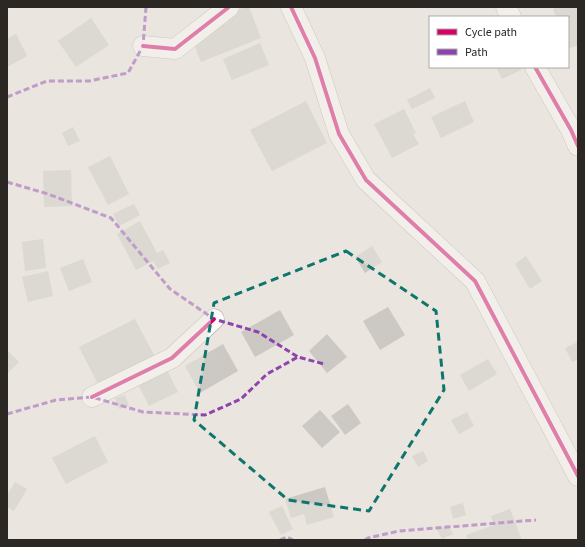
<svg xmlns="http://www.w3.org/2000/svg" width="585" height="547" viewBox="0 0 585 547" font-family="'Source Sans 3',sans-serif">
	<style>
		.building { fill: #ccc8c3 }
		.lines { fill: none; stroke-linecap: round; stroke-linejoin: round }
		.minor-casing { stroke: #aaa6a1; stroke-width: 21 }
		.minor { stroke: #fcfbfa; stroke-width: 20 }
		.quiet { stroke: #8e44ad; stroke-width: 3; stroke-dasharray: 6 3; stroke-linecap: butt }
		.cycleway-casing { stroke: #fff; stroke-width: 6 }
		.cycleway { stroke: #d6006c; stroke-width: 4 }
		.marked { fill: none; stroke: #0f766e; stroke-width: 3; stroke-dasharray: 8 5; stroke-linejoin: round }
	</style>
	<rect width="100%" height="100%" fill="#eae5de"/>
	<g class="building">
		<path d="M245,7h4l12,31 -60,24 -13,-32z"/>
		<path d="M557,7h21v38l-8,3 -2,-4v-27h-12l-3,-8z"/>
		<path d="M91,18l18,27 -33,22 -18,-26z"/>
		<path d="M16,34l11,22 -20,11v-28z"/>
		<path d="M260,43l9,22 -37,15 -9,-21z"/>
		<path d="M496,67h24l1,3 -19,9z"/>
		<path d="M430,88l5,10 -23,11 -5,-9z"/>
		<path d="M306,101l21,42 -55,28 -22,-41z"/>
		<path d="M465,101l9,21 -33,16 -10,-21z"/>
		<path d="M404,109l12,24 -3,1 6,10 -27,14 -18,-34z"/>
		<path d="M73,127l7,14 -12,5 -6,-13z"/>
		<path d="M110,156l19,38 -21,11 -20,-38z"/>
		<path d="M71,170l1,36 -28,1 -1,-36z"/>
		<path d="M134,204l6,11 -21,11 -6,-12z"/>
		<path d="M140,221l17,32 6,-3 7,13 -12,6 -5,-8 -17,9 -19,-36z"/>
		<path d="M43,239l3,29 -21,3 -3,-29z"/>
		<path d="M372,246l10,16 -17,11 -10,-16z"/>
		<path d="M526,256l16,25 -12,8 -15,-25z"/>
		<path d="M83,259l9,23 -23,9 -9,-23z"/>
		<path d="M48,271l5,25 -25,6 -6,-25z"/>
		<path d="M388,307l17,28 -25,15 -17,-29z"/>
		<path d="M280,310l14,25 -39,22 -14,-25z"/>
		<path d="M135,319l20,38 -56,29 -20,-39z"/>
		<path d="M327,334l20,23 -20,16 -18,-22z"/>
		<path d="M578,342v17l-6,3 -7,-14z"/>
		<path d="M223,344l15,27 -38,22 -15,-27z"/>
		<path d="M7,350l12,12 -12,12z"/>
		<path d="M488,359l9,15 -28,17 -9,-16z"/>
		<path d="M166,368l12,24 -29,14 -12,-24z"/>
		<path d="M125,395l4,11 -10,3 -4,-11z"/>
		<path d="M348,404l13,19 -16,12 -14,-19z"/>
		<path d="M320,410l20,22 -18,16 -20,-22z"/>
		<path d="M467,412l7,14 -15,8 -8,-14z"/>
		<path d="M95,436l13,26 -42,22 -14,-26z"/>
		<path d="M423,451l5,10 -10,6 -6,-11z"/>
		<path d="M15,482l12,7 -13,22 -7,-4v-12z"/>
		<path d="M325,487l9,30 -27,8 -3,-11 -13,4 -6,-19z"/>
		<path d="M463,503l3,12 -13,4 -3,-12z"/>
		<path d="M282,506l11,23 -12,6 -12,-23z"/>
		<path d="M510,509l12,31h-54l-2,-5 28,-10 -3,-9z"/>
		<path d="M448,525l5,9 -11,5 -5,-9z"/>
	</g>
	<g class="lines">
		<g class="minor-casing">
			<g id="minor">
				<path d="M291,7l24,51 24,76 27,46 109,101 103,195"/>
				<path d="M506,7l5,10"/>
				<path d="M143,46l32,3 54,-42"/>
				<path d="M535,67l36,63 7,16"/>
				<path d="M92,397l80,-39 42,-39"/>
			</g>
		</g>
		<use href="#minor" class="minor"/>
		<g class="quiet">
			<path d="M7,97l40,-16h42l39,-8 15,-27 3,-39"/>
			<path d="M7,182l41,12 63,24 59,71 44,30 44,13 40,25"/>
			<path d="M7,414l49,-14 36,-3 51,15 62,3 36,-16 26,-25 31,-17 26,7"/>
			<path d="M280,540l7,-3 6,3"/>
			<path d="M365,540l3,-2 31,-7 137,-11"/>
		</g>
		<g class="cycleway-casing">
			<g id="cycleway">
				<path d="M291,7l24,51 24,76 27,46 109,101 103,195"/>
				<path d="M143,46l32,3 54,-42"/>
				<path d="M535,67l36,63 7,16"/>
				<path d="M92,397l80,-39 42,-39"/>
			</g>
		</g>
		<use href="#cycleway" class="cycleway"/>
	</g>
	<path d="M0 0H585V547H0ZM346,251l90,60 8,79 -75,121 -81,-11 -94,-80 20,-117z" fill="#eae5de" fill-opacity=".55" fill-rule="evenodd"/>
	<path class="marked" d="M346,251l90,60 8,79 -75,121 -81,-11 -94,-80 20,-117z"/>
	<rect width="585" height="547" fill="none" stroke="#2b2823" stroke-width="16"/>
	<rect x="429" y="16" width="140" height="52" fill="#ffffff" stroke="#aaa9a7"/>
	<rect x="437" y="29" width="20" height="6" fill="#d6006c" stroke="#aaa9a7"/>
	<text x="465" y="36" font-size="12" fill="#2b2823">Cycle path</text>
	<rect x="437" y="49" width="20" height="6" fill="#8e44ad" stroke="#aaa9a7"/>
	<text x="465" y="56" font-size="12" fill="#2b2823">Path</text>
</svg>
